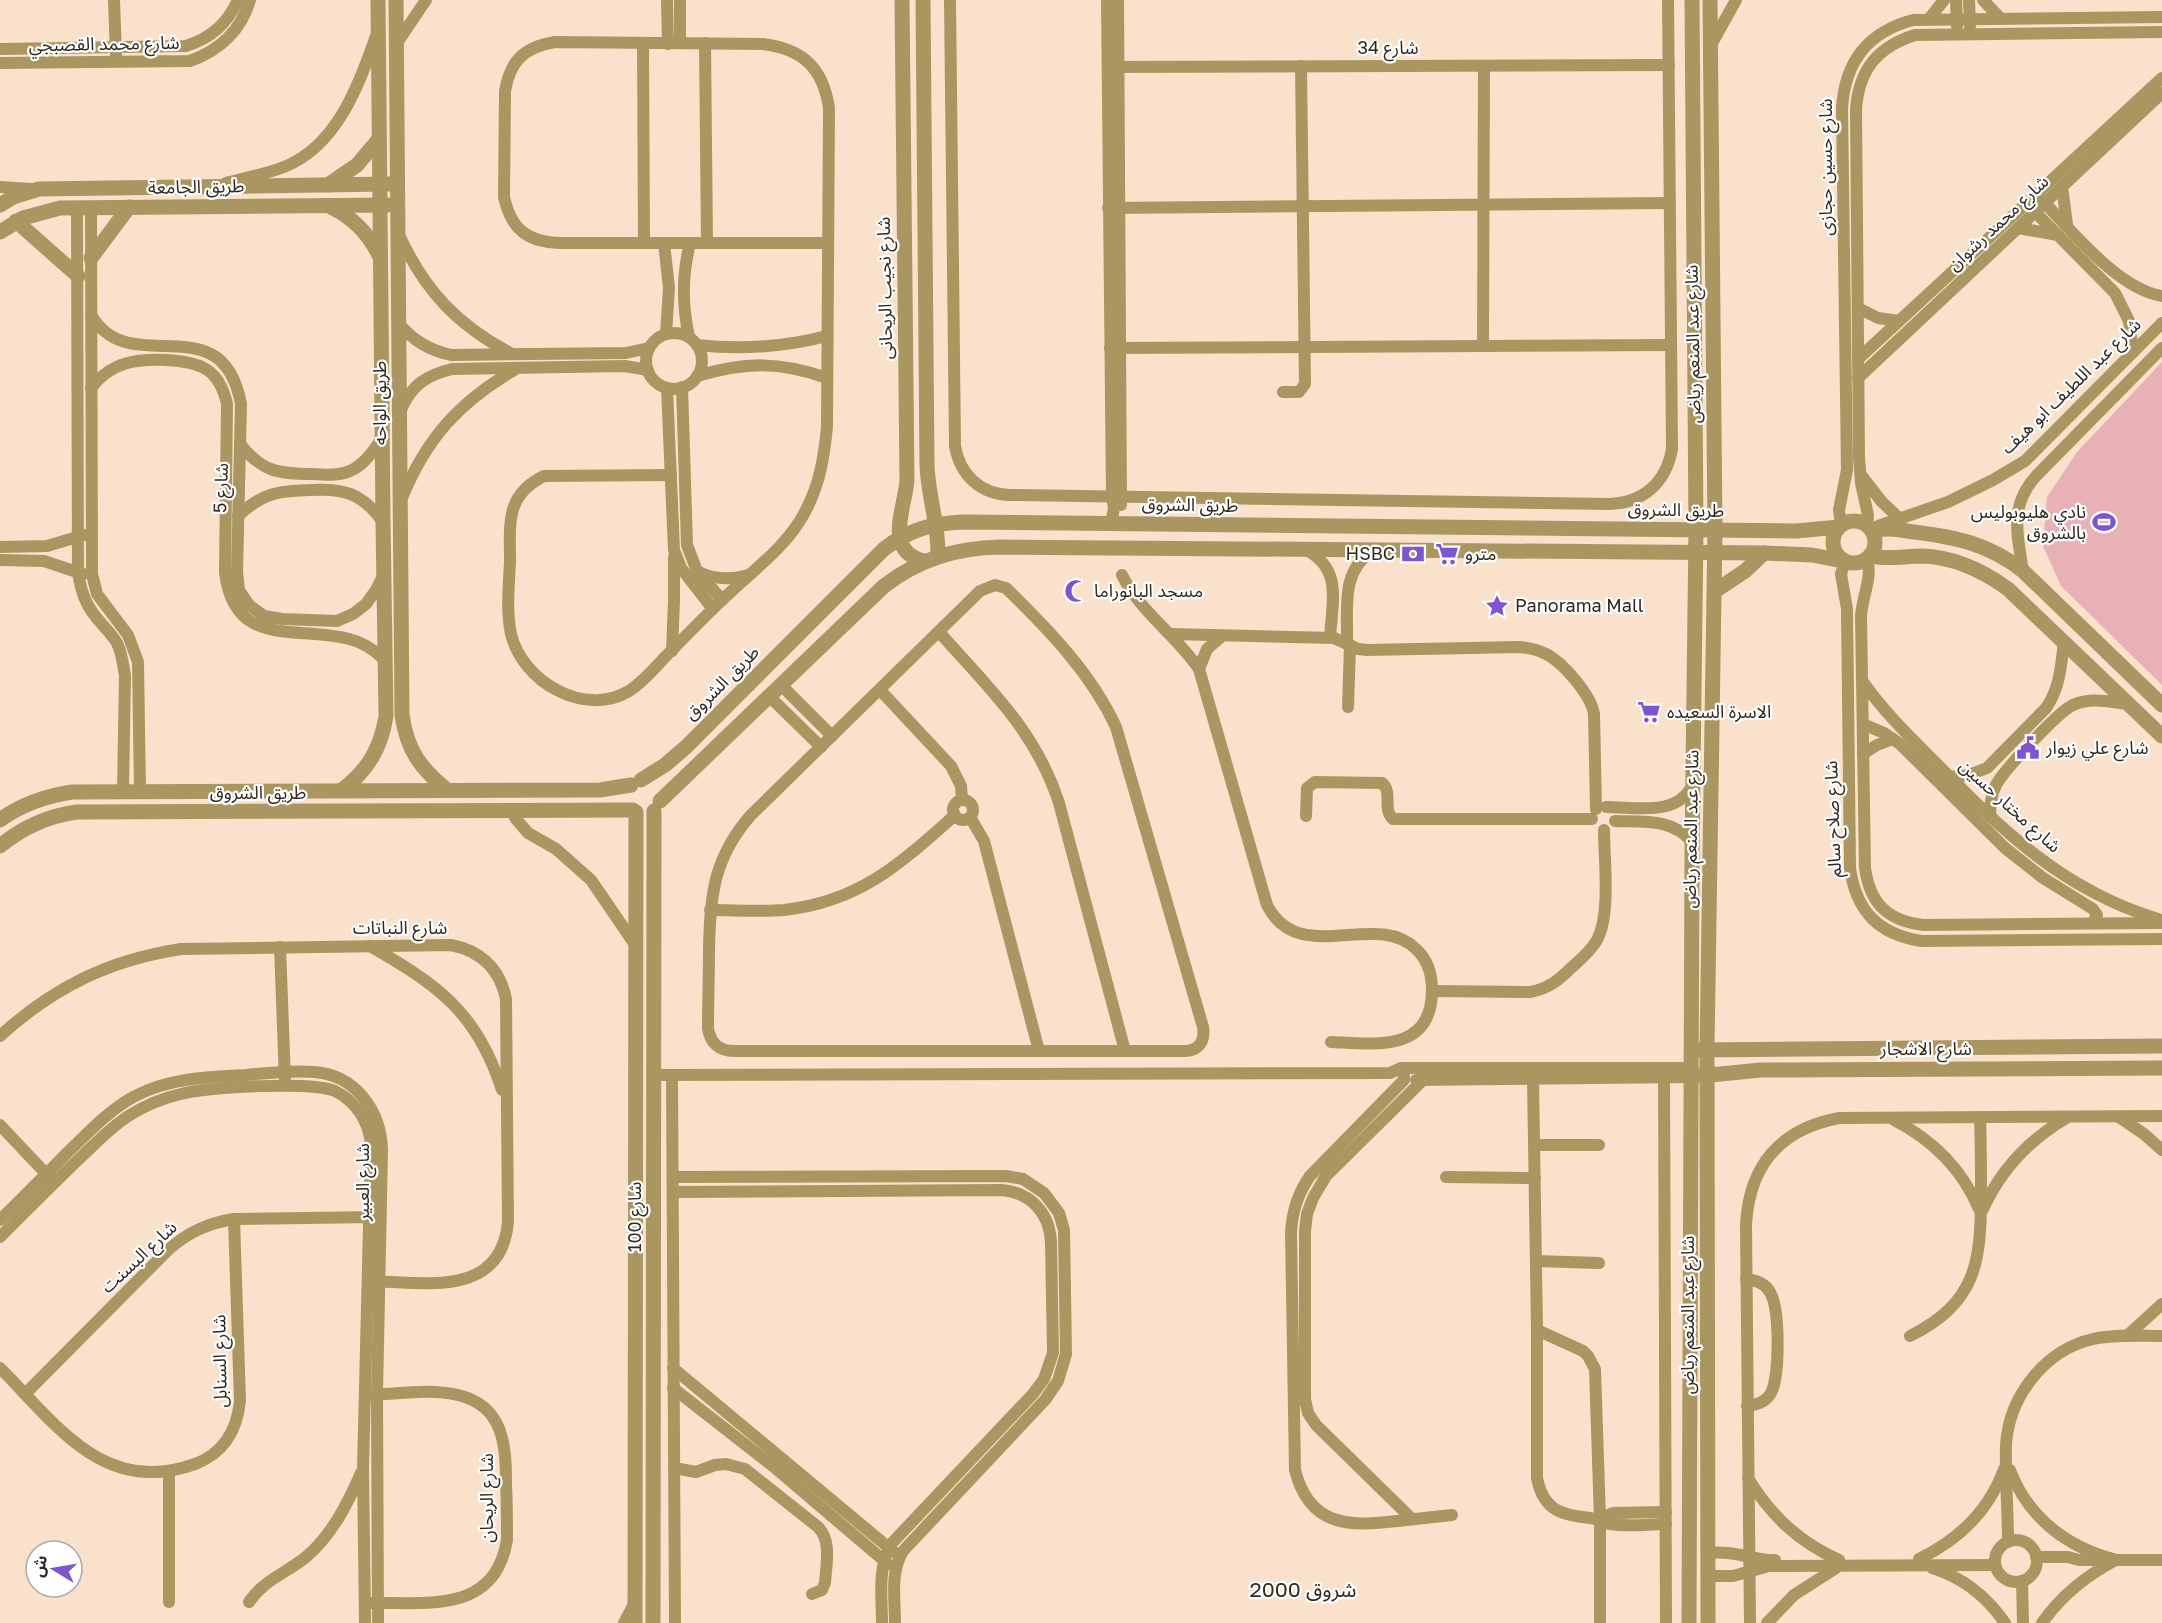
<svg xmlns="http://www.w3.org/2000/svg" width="2162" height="1623" viewBox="0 0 2162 1623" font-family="'Golos Text','Noto Sans Arabic',sans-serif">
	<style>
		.green { fill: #e8b1b6 }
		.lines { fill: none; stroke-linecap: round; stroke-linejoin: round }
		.minor { stroke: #a99661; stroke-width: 12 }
		.tertiary { stroke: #a99661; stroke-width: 15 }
		.labels { text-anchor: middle; stroke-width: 4.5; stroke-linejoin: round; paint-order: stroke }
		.street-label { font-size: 18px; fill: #312820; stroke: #fff }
		.poi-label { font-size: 18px; fill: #312820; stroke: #fff; text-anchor: start }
		.quarter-label { font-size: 21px; fill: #312820; stroke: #fff }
	</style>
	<rect width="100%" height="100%" fill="#f9e1cb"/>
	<path class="green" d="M2162,362v323l-101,-99 -18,-40 4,-49 30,-45z"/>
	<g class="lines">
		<g class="minor">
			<path d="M114,0l2,55"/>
			<path d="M667,0l1,44"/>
			<path d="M680,0v43"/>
			<path d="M950,0l5,446c5,29 25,48 55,49l599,9c34,-1 57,-21 63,-55l-4,-449"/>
			<path d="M1107,0l5,497 2,11 -3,16"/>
			<path d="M1118,0l3,505"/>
			<path d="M1956,0l1,26"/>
			<path d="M1969,0l1,26"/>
			<path d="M1983,0l18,19"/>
			<path d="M1929,19l15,-19"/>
			<path d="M397,43l29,-43"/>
			<path d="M643,43l1,200"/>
			<path d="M705,43l2,200"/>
			<path d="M1711,45l25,-45"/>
			<path d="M0,49l186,-3c25,-8 41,-22 52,-46"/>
			<path d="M0,63l190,-2c30,-11 51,-30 60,-61"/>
			<path d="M1108,67l561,-2"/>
			<path d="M226,183c19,-5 40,-9 58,-16 53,-21 75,-82 92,-131"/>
			<path d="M0,187l32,2"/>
			<path d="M2062,187l5,37"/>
			<path d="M2041,199c31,32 77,90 121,97"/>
			<path d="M2029,206l86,87 14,28 4,31"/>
			<path d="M91,207l1,367 5,20 31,41 10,27 2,129"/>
			<path d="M77,208l1,365c3,17 7,31 18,44 7,9 15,16 21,26 5,10 6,21 8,33l-2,115"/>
			<path d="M1108,208l562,-5"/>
			<path d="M2018,228l40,7"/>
			<path d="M399,235c26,56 58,90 113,119"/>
			<path d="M664,243l5,45 -3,46"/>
			<path d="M1858,308l20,10 21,3"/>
			<path d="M91,315c39,67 131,-13 150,89l-4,168 2,18 10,15 15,11 18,3 55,2 16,-7 13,-10 10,-14 7,-14"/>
			<path d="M399,324c15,17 30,26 52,31l175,-2 23,-5"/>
			<circle cx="674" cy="361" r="28"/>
			<path d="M689,337c-7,-33 -7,-61 1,-94"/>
			<path d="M697,345c45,5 87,2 130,-9"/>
			<path d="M1483,346l1,-280"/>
			<path d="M1110,348l561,-3"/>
			<path d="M1858,359l304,-281"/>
			<path d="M697,376c49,-14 82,-15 130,2"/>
			<path d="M1858,378l304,-285"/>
			<path d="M682,387l5,158 10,26 25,29"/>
			<path d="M91,388c20,-26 44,-29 75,-28 34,2 53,8 61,44l-2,168c9,77 70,53 124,67 14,3 25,11 35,20"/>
			<path d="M667,388l7,162 7,18 32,41"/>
			<path d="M1283,392h16l6,-8 -4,-318"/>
			<path d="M401,410c10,-25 26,-35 51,-41l173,-3 23,4"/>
			<path d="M240,444c22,28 39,30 73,30 12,1 26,2 37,-3 14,-6 24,-20 32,-33"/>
			<path d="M671,475l-127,1c-39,19 -34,48 -34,85 -1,24 -4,49 1,73 11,47 73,84 118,57 14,-9 25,-22 36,-34 18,-18 36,-37 55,-55 29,-29 67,-54 86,-92 14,-27 18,-53 21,-83l2,-319c-6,-40 -26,-59 -66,-64l-208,-2c-31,5 -45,19 -50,49l-1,106c7,32 23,45 56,46h267"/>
			<path d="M1861,475l21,27 18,17"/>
			<path d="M402,498c24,-59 57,-96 112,-128"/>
			<path d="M238,516c24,-23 40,-25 72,-26 34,-2 52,3 73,32"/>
			<path d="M1841,525l-2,-15 8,-40 -5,-362c3,-47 26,-76 71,-88l249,-3"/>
			<path d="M1867,526l1,-11 -7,-32 -2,-25 -3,-349c3,-39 21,-62 59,-74l247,-3"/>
			<path d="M1878,526l70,-24 45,-22 32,-19 137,-138"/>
			<path d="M0,547l47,-1 37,-11"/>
			<path d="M1306,550c37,19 26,52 24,88"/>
			<path d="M1867,559c6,18 -5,38 -6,57l4,252c5,36 23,53 59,57l238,-2"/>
			<path d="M0,560l44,1 39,13"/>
			<path d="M1845,561l-4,13 6,35 3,259c6,43 28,66 71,73l241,-2"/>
			<path d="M2023,571c-6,-38 -14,-66 14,-96l125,-127"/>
			<path d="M699,572c16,8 32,8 50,3"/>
			<path d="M1122,575c18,37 55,61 77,94l68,236c32,63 108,4 149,44 12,11 16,26 16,41 0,63 -57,54 -101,52"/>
			<path d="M995,585l11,3c42,41 85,85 110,139l87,300c2,13 -3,23 -17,24h-452c-15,0 -24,-8 -26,-23 0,-27 1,-53 1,-80 1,-53 5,-91 42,-133l229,-224z"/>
			<path d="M939,632c49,55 97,99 120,171l66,248"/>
			<path d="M1171,634l163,4 24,11 9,1 153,-3c10,1 19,3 28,8 16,9 43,40 46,59l2,95"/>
			<path d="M1347,643c1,-35 -7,-71 26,-93"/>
			<path d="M672,651l2,-51v-43"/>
			<path d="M1199,669l8,-20 15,-13"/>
			<path d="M1863,682c21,30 47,55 73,81 68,69 127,127 222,156"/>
			<path d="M781,685l51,51"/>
			<path d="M880,690l71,76 10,20 1,14"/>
			<path d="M769,696l52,51"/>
			<path d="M1348,707l2,-62"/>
			<path d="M1863,724l21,9 16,11 105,104 38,30 50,31 4,6 -4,8"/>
			<path d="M1863,754l14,-9 16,-6"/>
			<path d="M1949,777l20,-2 18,-7 59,-60c14,-20 15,-42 18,-66"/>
			<circle cx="963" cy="810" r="10"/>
			<path d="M1606,807c31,0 72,10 87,-23"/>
			<path d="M512,811l4,8 12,14 28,16 35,31 45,66"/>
			<path d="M1306,816l1,-28 8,-6 67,1c11,9 0,26 11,36h199"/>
			<path d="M970,817l14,24 55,210"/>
			<path d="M1990,817c0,-12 1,-22 6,-32 8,-15 62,-73 77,-80 18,-8 37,-3 55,-1"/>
			<path d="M1615,821c28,1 58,-3 77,21"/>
			<path d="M710,910c24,0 49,2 74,0 76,-8 117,-47 171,-95"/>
			<path d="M370,946c68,39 107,66 132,144"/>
			<path d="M280,947l5,133"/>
			<path d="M1432,991l98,1c18,-3 29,-12 42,-25 9,-8 19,-16 25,-27 14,-26 7,-80 7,-110"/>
			<path d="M0,1036c54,-49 109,-76 181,-87l270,-4c30,6 49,24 55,54l2,223c-7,77 -85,60 -140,59"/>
			<path d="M1404,1068v12l-94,96c-12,17 -18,35 -19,57l4,237c14,56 53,57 102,51 18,-2 37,-4 55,-6"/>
			<path d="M1664,1070l2,553"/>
			<path d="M654,1075l736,-2 11,-5h290"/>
			<path d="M672,1075l3,548"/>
			<path d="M1533,1079l4,251v148c7,36 28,37 60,41 5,0 7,4 13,5 17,3 39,0 56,0"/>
			<path d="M1416,1080l275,-3"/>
			<path d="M2119,1117l25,17 18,16"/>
			<path d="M1894,1120c39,20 68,49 85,89"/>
			<path d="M0,1125l51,54"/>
			<path d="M1534,1145h65"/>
			<path d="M673,1177l333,-1 17,3 21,14 15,20 5,17 2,124 -8,27 -13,19 -142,151c-13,21 -8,48 -8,72"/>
			<path d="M1446,1177l89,1"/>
			<path d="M673,1192l329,-2c30,3 48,24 49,53l2,110 -9,26 -11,15 -141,149c-15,24 -10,53 -10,80"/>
			<path d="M1983,1209c18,-40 46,-69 83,-91"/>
			<path d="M0,1220c23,-23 46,-45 68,-68 21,-20 41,-42 67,-56 35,-18 72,-19 111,-21 22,-2 46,-5 68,-3 42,3 67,39 68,78l-5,244 1,229"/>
			<path d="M0,1237c27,-27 54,-54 82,-81 15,-14 30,-30 48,-41 16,-10 33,-17 51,-21 26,-7 132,-13 154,-3 22,11 34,31 36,54l-8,324 2,154"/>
			<path d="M1536,1261l63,2"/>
			<path d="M1746,1279c10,1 19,4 24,13 10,17 10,84 1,101 -5,9 -14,12 -24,13"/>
			<path d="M1537,1330l46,21 5,5 7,13 5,150v104"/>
			<path d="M1910,1336c66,-33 71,-73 71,-141 0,-26 0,-52 -1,-78"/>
			<path d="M2127,1336l35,-32"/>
			<path d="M0,1368c56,56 104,129 195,96 29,-11 42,-33 45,-63l-6,-182"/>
			<path d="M673,1368l221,184"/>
			<path d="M673,1388l101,79 114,97"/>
			<path d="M25,1394l144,-145c20,-17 39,-26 65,-30l142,-2"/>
			<path d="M370,1395c28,-1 60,-7 88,0 46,11 48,50 48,89 1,18 1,37 1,56 -12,74 -79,62 -136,63"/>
			<path d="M674,1468l22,4 19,-7 11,-1 19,5 73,58c14,14 8,38 7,56l-3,7 -10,4"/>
			<path d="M2010,1470c18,48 58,78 107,90"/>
			<path d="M1748,1478c23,38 51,64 91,82"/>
			<path d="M1412,1519l-96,-94 -8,-12 -3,-14v-168l2,-17 6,-16 13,-22 97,-96v-12"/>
			<path d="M1600,1519l13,-6 53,-1"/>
			<circle cx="2016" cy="1561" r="21"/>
			<path d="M2008,1542c0,-32 -3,-65 -2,-97 3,-49 39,-95 87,-106 23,-5 46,-3 69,-3"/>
			<path d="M1708,1553c25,-3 44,7 67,7"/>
			<path d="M2036,1557h32l11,3h83"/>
			<path d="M1919,1559c39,-19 70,-48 85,-90"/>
			<path d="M1932,1568c30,9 55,29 73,55"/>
			<path d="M1708,1576h25l36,-10 226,-1"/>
			<path d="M2022,1581l1,42"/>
			<path d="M169,1602v-131"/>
			<path d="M249,1602c16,-23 36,-28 57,-45 26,-22 42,-54 55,-84"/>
			<path d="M624,1623l10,-19"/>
			<path d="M1750,1623l-4,-398c3,-59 34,-96 93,-107l323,-2"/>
			<path d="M1767,1623l27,-28 42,-27"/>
			<path d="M2042,1623c19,-27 45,-48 74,-63"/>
		</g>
		<g class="tertiary">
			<path d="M396,0l6,715c5,35 18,53 45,75"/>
			<path d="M902,0l5,480c-2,29 -24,71 17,81"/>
			<path d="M923,0l4,465c1,31 12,61 11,91"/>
			<path d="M328,185l29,-20 22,-26"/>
			<path d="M0,205l13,-8 26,-8 350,-5"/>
			<path d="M331,207c22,11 36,25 48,48"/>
			<path d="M16,221l62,55"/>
			<path d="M0,232l23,-14 37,-10 328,-3"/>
			<path d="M91,258l38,-51"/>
			<circle cx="1854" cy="542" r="21"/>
			<path d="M1872,531c14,-4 28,-1 42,1 41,5 76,12 109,39l139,134"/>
			<path d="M1870,556c18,4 34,0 52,0 32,1 60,14 86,33l154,147"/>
			<path d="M1715,591l30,-20 19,-18"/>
			<path d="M641,780l24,-15 21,-18 198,-198c24,-19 49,-26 79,-27l833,9 43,-4"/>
			<path d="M342,790c26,-20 39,-42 44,-74l-3,-194 -5,-522"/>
			<path d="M660,801l224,-215c35,-27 72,-38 116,-39l764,6 48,2 31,6"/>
			<path d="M0,820c22,-16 45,-24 72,-28l528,-2 31,-5"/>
			<path d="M0,846c23,-19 47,-30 77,-34l556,-2"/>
			<path d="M1697,1050l465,-4"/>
			<path d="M1700,1076l61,-6 401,-2"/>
			<path d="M635,1623l1,-811"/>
			<path d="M653,1623l1,-812"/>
			<path d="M1689,1623l3,-771 4,-323 -4,-529"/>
			<path d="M1708,1623l-1,-573 8,-520 -5,-530"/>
		</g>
	</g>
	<defs>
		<g id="stadium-bare" transform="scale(1.8)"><path d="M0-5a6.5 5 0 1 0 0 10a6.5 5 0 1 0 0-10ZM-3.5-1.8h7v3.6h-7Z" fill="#7c55cf" stroke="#fff" stroke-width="2.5" paint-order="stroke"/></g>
		<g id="bank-bare" transform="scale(1.8)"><path d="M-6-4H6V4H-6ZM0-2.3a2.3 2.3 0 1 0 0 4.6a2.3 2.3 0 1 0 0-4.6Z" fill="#7c55cf" stroke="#fff" stroke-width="2.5" paint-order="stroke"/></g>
		<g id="supermarket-bare" transform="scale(1.8)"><path d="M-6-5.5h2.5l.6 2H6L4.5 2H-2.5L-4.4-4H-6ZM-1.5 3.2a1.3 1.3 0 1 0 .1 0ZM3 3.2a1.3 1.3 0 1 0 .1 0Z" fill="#7c55cf" stroke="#fff" stroke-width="2.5" paint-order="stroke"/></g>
		<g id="mosque-bare" transform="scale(1.8)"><path d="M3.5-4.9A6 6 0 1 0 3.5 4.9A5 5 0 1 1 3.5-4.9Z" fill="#7c55cf" stroke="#fff" stroke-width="2.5" paint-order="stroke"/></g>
		<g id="sight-bare" transform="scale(1.8)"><path d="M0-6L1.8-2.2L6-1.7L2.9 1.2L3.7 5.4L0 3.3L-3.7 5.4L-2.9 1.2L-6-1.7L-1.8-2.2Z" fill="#7c55cf" stroke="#fff" stroke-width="2.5" paint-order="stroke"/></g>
		<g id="civic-bare" transform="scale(1.8)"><path d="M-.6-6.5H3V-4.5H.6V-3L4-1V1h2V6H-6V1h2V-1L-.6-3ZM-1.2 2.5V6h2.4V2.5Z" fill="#7c55cf" stroke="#fff" stroke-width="2.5" paint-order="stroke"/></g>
	</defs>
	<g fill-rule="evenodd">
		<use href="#stadium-bare" x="2104" y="522"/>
		<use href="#bank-bare" x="1413" y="554"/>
		<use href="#supermarket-bare" x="1447" y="554"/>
		<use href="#mosque-bare" x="1076" y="591"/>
		<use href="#sight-bare" x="1497" y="606"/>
		<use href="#supermarket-bare" x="1649" y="712"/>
		<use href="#civic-bare" x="2028" y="748"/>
	</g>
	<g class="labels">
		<g class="street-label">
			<text transform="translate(104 44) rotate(-1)" y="6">شارع محمد القصبجي</text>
			<text x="1388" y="54">شارع 34</text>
			<text transform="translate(1826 167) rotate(-90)" y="6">شارع حسين حجازى</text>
			<text transform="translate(196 187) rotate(-1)" y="6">طريق الجامعة</text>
			<text transform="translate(1998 223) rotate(-43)" y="6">شارع محمد رشوان</text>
			<text transform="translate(885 288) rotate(-91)" y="6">شارع نجيب الريحانى</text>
			<text transform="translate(1693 344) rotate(-91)" y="6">شارع عبد المنعم رياض</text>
			<text transform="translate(2071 386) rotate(-44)" y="6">شارع عبد اللطيف ابو هيف</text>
			<text transform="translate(380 403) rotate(-90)" y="6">طريق الواحه</text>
			<text transform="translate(221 488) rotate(-88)" y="6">شارع 5</text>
			<text transform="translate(1190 505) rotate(1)" y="6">طريق الشروق</text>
			<text transform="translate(1676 510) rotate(1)" y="6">طريق الشروق</text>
			<text transform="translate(722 683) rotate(-45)" y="6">طريق الشروق</text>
			<text x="258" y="799">طريق الشروق</text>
			<text transform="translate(2010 806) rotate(42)" y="6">شارع مختار حسين</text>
			<text transform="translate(1833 819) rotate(-92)" y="6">شارع صلاح سالم</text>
			<text transform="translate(1691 829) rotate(-89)" y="6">شارع عبد المنعم رياض</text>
			<text x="400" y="934">شارع النباتات</text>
			<text x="1926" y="1055">شارع الاشجار</text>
			<text transform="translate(363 1182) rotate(-90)" y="6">شارع العبير</text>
			<text transform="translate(635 1217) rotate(-90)" y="6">شارع 100</text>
			<text transform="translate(139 1257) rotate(-43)" y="6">شارع البسنت</text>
			<text transform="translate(1688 1315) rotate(-90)" y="6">شارع عبد المنعم رياض</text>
			<text transform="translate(220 1361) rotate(-91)" y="6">شارع السنابل</text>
			<text transform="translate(487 1498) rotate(-90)" y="6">شارع الريحان</text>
		</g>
		<g class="poi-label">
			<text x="2086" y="518" text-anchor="end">نادي هليوبوليس<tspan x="2086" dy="21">بالشروق</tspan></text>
			<text x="1395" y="560" text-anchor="end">HSBC</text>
			<text x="1465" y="560">مترو</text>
			<text x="1094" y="597">مسجد البانوراما</text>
			<text x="1515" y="612">Panorama Mall</text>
			<text x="1667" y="718">الاسرة السعيده</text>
			<text x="2046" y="754">شارع علي زيوار</text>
		</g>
		<g class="quarter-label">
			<text x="1303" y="1597">شروق 2000</text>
		</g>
	</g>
	<g transform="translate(54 1569) rotate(281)"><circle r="28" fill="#ffffff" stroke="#ada9a6" stroke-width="1.5"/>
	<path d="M0-4.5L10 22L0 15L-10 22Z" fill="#7c55cf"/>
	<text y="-9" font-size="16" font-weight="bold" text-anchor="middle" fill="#312820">ش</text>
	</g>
</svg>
